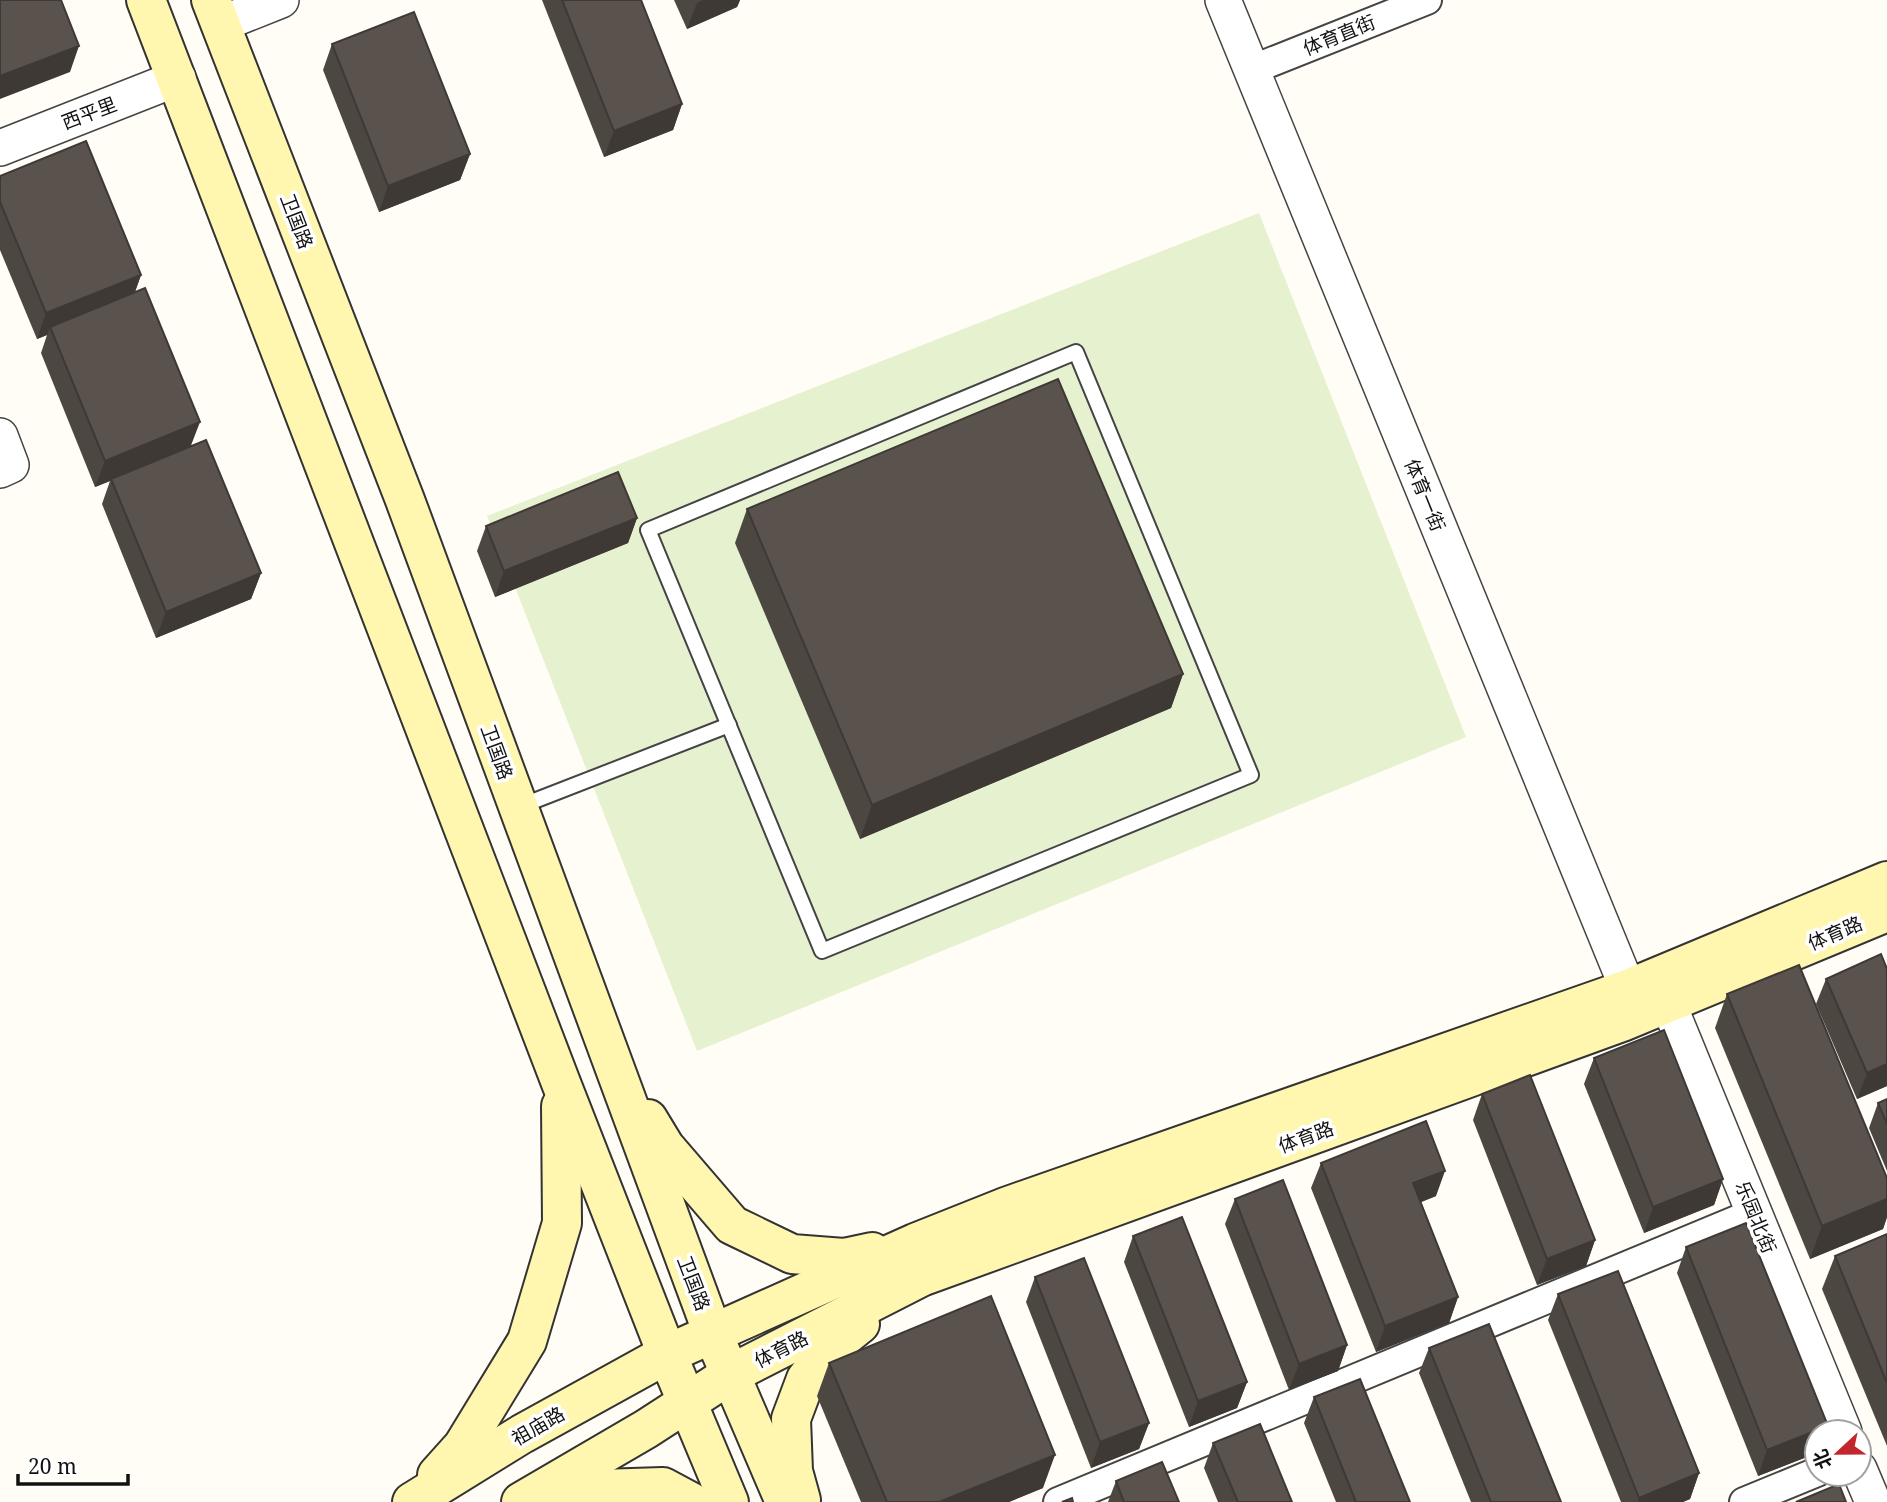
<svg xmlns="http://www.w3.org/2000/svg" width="1887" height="1502" viewBox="0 0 1887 1502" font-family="'Noto Serif','Noto Sans SC',serif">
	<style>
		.pitch { fill: #e6f2cf }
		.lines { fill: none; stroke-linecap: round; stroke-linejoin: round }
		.service-casing { stroke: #444; stroke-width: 18 }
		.minor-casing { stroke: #444; stroke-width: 32 }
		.tertiary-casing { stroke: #444; stroke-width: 38 }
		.secondary-casing { stroke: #333; stroke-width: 42 }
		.service { stroke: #fff; stroke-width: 14 }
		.minor { stroke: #fff; stroke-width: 28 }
		.tertiary { stroke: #fff; stroke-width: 35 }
		.secondary { stroke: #fff6b0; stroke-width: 38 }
		.wall { fill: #4d4742 }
		.shaded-wall { fill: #3f3936 }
		.building { fill: #5a524d; stroke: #3f3936; stroke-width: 2 }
		.labels { text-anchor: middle; stroke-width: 7; stroke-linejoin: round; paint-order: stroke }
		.street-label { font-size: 19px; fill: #111; stroke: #fff }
	</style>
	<rect width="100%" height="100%" fill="#fffdf5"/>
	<path class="pitch" d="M1259,213l207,524 -769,314 -210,-535z"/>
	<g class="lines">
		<g class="service-casing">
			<g id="service">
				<path d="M1076,352l175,423 -429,176 -174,-421z"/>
				<path d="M521,806l208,-81"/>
			</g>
		</g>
		<g class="minor-casing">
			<g id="minor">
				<path d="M1251,70l176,-70"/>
				<path d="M1058,1502l696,-289"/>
				<path d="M1744,1502l73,-30"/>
			</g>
		</g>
		<g class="tertiary-casing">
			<g id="tertiary">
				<path d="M1223,0l405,989"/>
				<path d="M221,24l60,-24"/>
				<path d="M0,148l178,-70"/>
				<path d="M0,436l11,29 -11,5"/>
				<path d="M1668,1003l176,429"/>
				<path d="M1859,1469l14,33"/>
			</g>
		</g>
		<g class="secondary-casing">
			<g id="secondary">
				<path d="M146,0l415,1083 106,271 62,148"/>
				<path d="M211,0l194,500 308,834 72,168"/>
				<path d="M648,1119l17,28 67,78 60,29 52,4 28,-6"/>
				<path d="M437,1475l26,-29 64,-105 35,-118 -1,-117"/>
				<path d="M801,1500l-8,-29 -2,-52 15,-40 23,-30 31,-25"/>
				<path d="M412,1502l110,-68 145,-80 248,-111 93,-37 620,-217 259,-108"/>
				<path d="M521,1502l125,-73 85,-55 190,-97 701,-255 265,-110"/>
				<path d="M558,1502l42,-13 63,-2 28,15"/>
			</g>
		</g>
		<use href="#service" class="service"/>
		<use href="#minor" class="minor"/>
		<use href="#tertiary" class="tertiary"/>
		<use href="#secondary" class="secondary"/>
	</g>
	<g class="wall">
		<path d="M542,0h99l41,104 -9,26 -69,27z"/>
		<path d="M674,0h66l-3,7 -50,22z"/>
		<path d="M332,44l138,110 -10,26 -81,32 -56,-142z"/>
		<path d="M0,176l141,99 -6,17 56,154 70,127 -10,26 -95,39 -54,-134 8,-23 -15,6 -54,-134 6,-18 -10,4 -37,-89z"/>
		<path d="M747,509l436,165 -12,34 -311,131 -125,-296z"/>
		<path d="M637,518l-9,25 -133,54 -18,-46 9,-25z"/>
		<path d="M1887,969v117l-30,13 -41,-95 10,-25z"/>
		<path d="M1727,994l160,184v39l-4,12 -73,30 -95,-231z"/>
		<path d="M1594,1058l129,121 -9,26 -70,28 -60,-149z"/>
		<path d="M1482,1094l113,146 -9,26 -49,19 -64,-165z"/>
		<path d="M1887,1099v72l-18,-43 9,-25z"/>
		<path d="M1321,1163l115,33 -15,6 37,95 -9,26 -73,29 -65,-164z"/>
		<path d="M1235,1199l112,146 -9,26 -49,19 -64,-166z"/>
		<path d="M1887,1234v212l-65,-157 13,-33z"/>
		<path d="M1133,1236l114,146 -10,26 -48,19 -65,-165z"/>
		<path d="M1686,1247l131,185v21l-59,23 -81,-203z"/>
		<path d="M1035,1277l114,146 -10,26 -48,19 -65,-166z"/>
		<path d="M1558,1294l141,179 -9,26 -7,3h-62l-73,-182z"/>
		<path d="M1429,1348l132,154h-90l-52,-129z"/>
		<path d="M829,1363l214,125 -34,14h-148l-44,-106z"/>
		<path d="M1314,1397l96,105h-74l-32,-79z"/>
		<path d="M1213,1443l79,59h-74l-14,-34z"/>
		<path d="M1116,1481l63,21h-71z"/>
	</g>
	<g class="shaded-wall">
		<path d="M703,0h37l-3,7 -50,22 10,-26z"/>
		<path d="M79,46l-9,26 -70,27v-23z"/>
		<path d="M682,104l-9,26 -69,27 10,-26z"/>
		<path d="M470,154l-10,26 -81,32 9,-26z"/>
		<path d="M141,275l-9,25 -82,27 -3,8 -10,4 9,-26z"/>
		<path d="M200,422l-10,26 -79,31 -1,2 -15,6 10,-26z"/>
		<path d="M637,518l-9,25 -133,54 9,-26z"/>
		<path d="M261,573l-10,26 -95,39 10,-26z"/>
		<path d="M1183,674l-12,34 -311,131 12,-34z"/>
		<path d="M1887,1064v22l-30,13 10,-26z"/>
		<path d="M1445,1171l-9,25 -32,13 9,-26z"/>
		<path d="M1723,1179l-9,26 -70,28 9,-26z"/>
		<path d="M1887,1199v18l-4,12 -73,30 12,-33z"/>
		<path d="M1595,1240l-9,26 -49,19 10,-26z"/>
		<path d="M1458,1297l-9,26 -73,29 9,-26z"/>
		<path d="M1347,1345l-9,26 -49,19 10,-26z"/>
		<path d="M1247,1382l-10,26 -48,19 9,-26z"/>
		<path d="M1149,1423l-10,26 -48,19 9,-26z"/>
		<path d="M1828,1426l-3,6h-8v21l-59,23 9,-26z"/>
		<path d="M1055,1455l-12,33 -34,14h-70z"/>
		<path d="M1699,1473l-9,26 -7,3h-45l1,-4z"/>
	</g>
	<g class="building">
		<path d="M0,0h61l18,46 -79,30z"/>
		<path d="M562,0h79l41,104 -68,27z"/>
		<path d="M414,12l56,142 -82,32 -56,-142z"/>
		<path d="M86,141l55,134 -95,38 -46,-111v-26z"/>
		<path d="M145,288l55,134 -95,39 -55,-134z"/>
		<path d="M1058,379l125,295 -311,131 -125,-296z"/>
		<path d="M206,440l55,133 -95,39 -55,-133z"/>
		<path d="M618,472l19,46 -133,53 -18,-45z"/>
		<path d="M1881,954l6,15v95l-20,9 -41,-94z"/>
		<path d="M1799,965l88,213v21l-65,27 -95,-232z"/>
		<path d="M1664,1030l59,149 -70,28 -59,-149z"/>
		<path d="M1530,1075l65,165 -48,19 -65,-165z"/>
		<path d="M1887,1099v25l-9,-21z"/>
		<path d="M1426,1121l19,50 -32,12 45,114 -73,29 -64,-163z"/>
		<path d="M1283,1180l64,165 -48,19 -64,-165z"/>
		<path d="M1182,1217l65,165 -49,19 -65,-165z"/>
		<path d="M1746,1223l82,203 -61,24 -81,-203z"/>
		<path d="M1887,1234v149l-52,-127z"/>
		<path d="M1084,1258l65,165 -49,19 -65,-165z"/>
		<path d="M1618,1271l81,202 -60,25 -81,-204z"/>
		<path d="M991,1296l64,159 -116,47h-52l-58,-139z"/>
		<path d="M1489,1324l72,178h-70l-62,-154z"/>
		<path d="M1360,1379l50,123h-54l-42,-105z"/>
		<path d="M1260,1424l32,78h-54l-25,-59z"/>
		<path d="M1162,1462l17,40h-55l-8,-21z"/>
		<path d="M1839,1484l7,18h-50z"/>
		<path d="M1072,1498l1,4h-11z"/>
	</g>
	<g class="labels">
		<g class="street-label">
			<text transform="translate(1339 35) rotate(-22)" y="7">体育直街</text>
			<text transform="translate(89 113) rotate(-21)" y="7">西平里</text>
			<text transform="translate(297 221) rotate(69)" y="7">卫国路</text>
			<text transform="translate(1425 495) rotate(68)" y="7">体育一街</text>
			<text transform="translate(497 752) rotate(70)" y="7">卫国路</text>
			<text transform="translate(1835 933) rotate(-23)" y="7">体育路</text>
			<text transform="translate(1306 1137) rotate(-20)" y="7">体育路</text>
			<text transform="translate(1756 1217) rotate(68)" y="7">乐园北街</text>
			<text transform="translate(694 1283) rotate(69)" y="7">卫国路</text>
			<text transform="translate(781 1349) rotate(-27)" y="7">体育路</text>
			<text transform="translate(538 1426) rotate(-30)" y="7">祖庙路</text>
		</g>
	</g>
	<g transform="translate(1838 1453) rotate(248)"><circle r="33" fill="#ffffff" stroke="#a0a0a0" stroke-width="2"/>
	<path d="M0-5L12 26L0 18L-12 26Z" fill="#c4262e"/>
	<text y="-10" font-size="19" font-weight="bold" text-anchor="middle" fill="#111111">北</text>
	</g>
	<path d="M18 1474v10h110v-10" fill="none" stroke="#111111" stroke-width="3.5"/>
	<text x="28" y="1474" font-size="21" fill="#111111" stroke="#ffffff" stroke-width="5" paint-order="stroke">20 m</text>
</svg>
